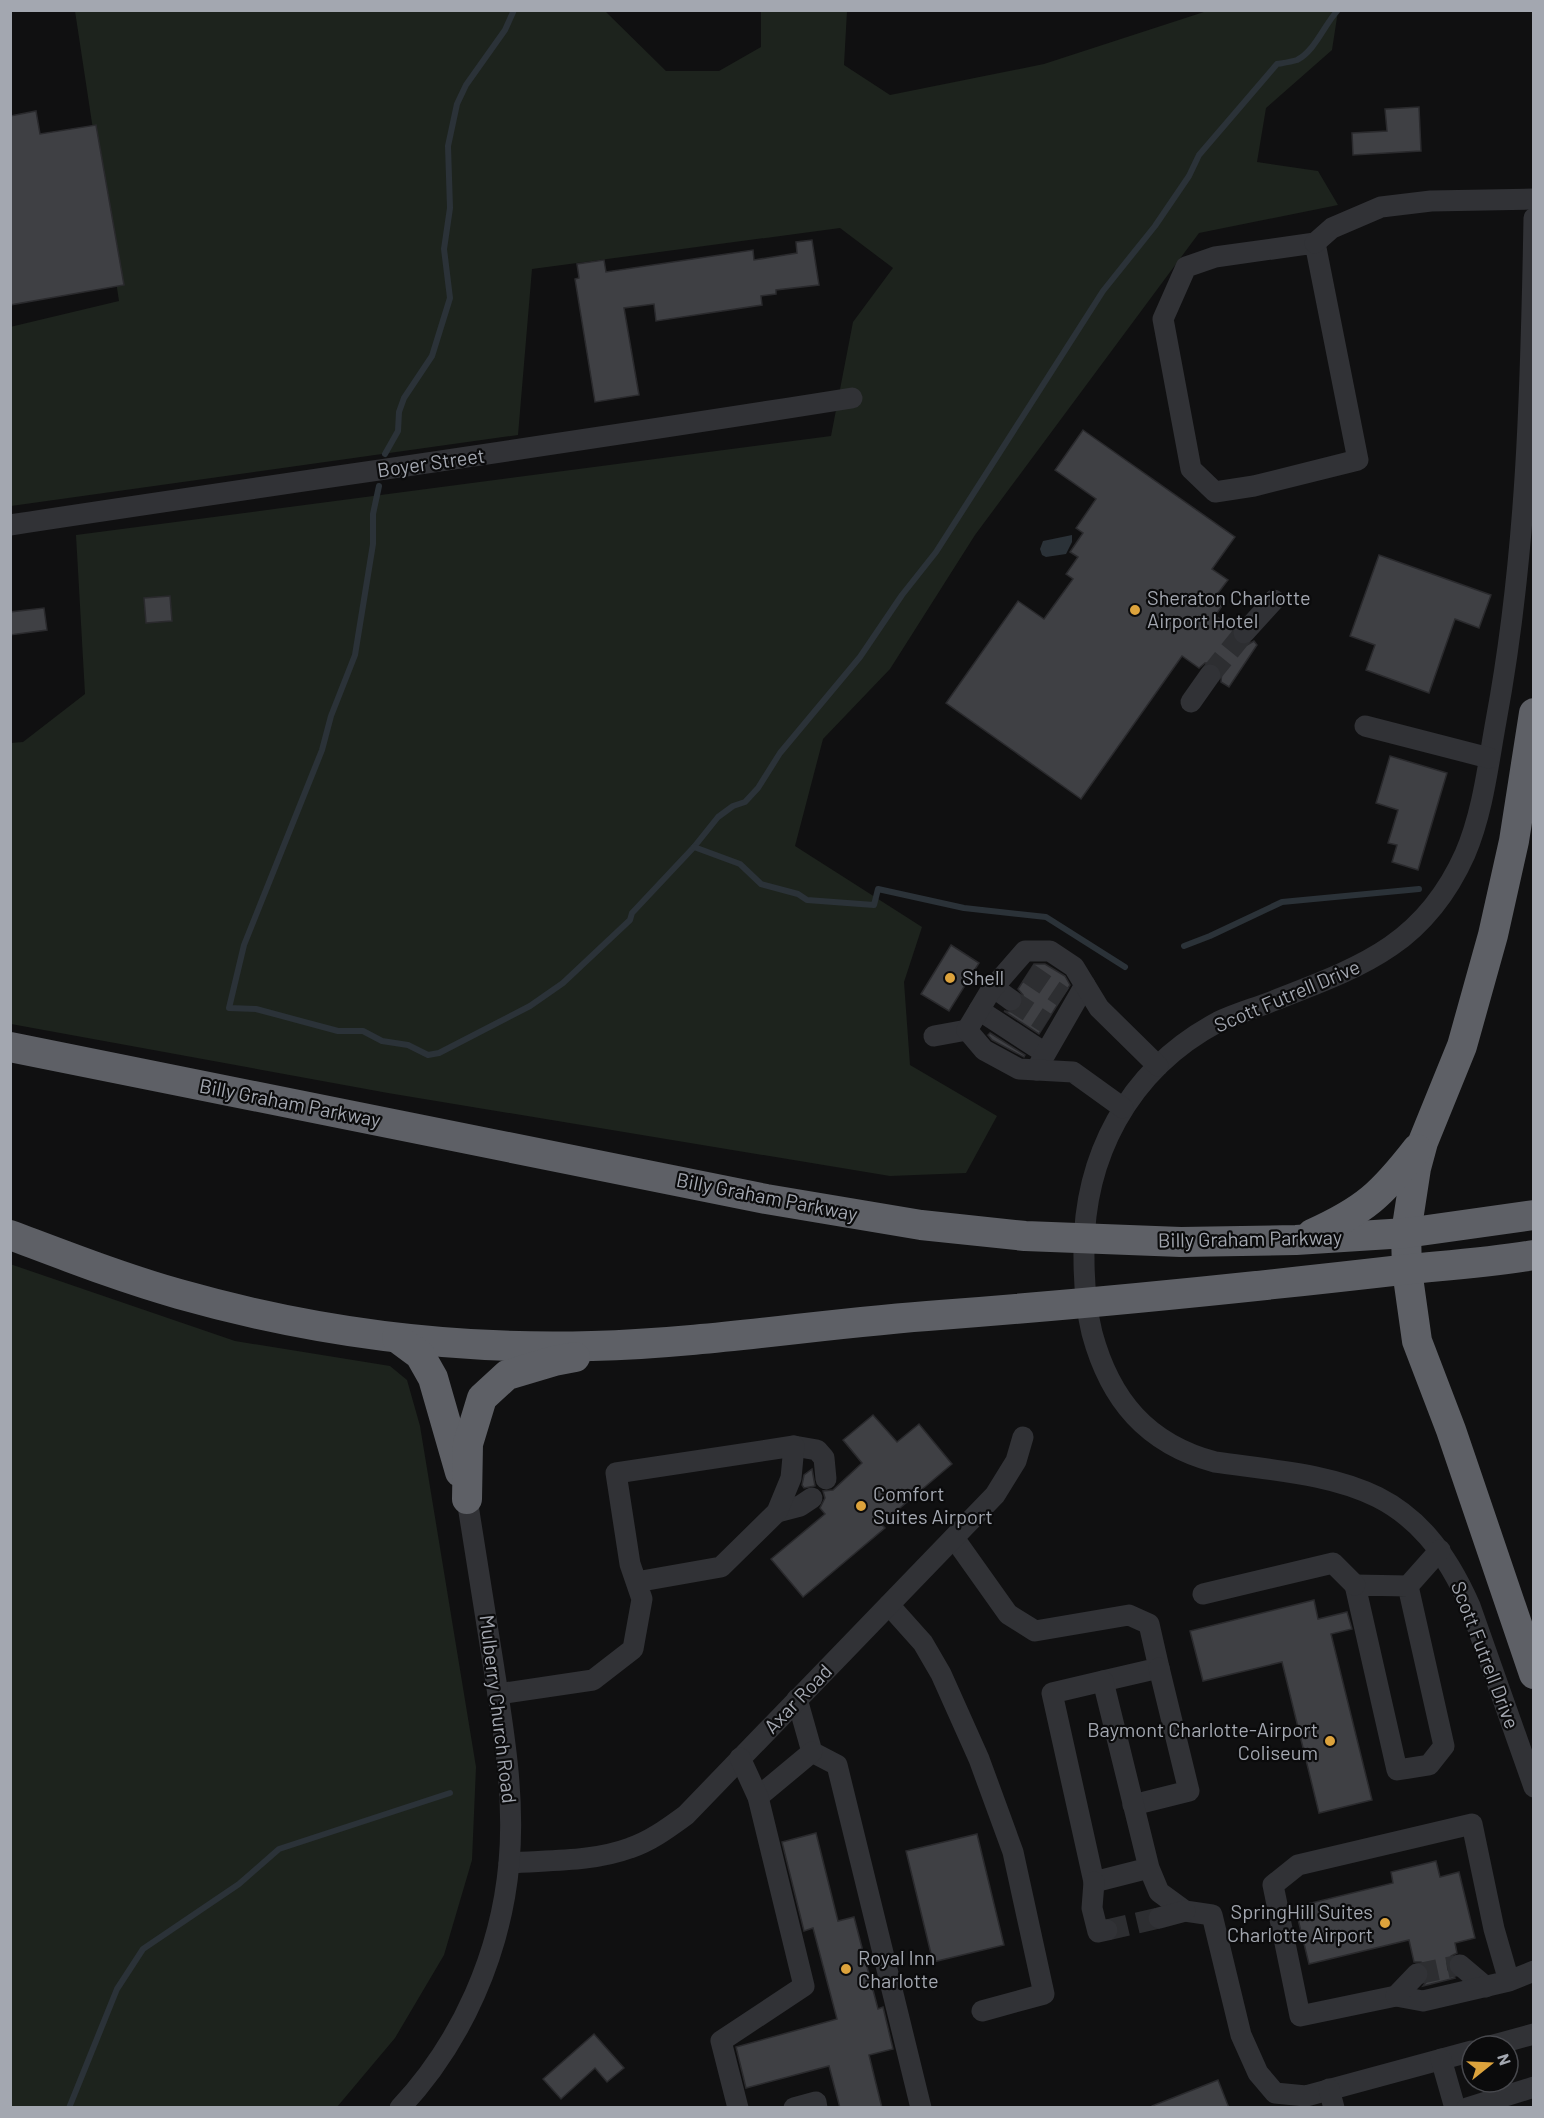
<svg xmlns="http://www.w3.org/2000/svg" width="1544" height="2118" viewBox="0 0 1544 2118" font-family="Barlow,sans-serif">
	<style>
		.green { fill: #1d231d }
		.water { fill: #2b3238 }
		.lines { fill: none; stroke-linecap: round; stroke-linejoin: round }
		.stream { stroke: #2b3238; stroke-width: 6 }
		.building { fill: #3f4044; stroke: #2a2a2d; stroke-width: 1.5 }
		.minor-tunnel { stroke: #2d2e31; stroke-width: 21; stroke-dasharray: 21 10; stroke-linecap: butt }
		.minor { stroke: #313236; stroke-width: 21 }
		.highway { stroke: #5e6066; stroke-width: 30 }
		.poi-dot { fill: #dda33c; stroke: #0b0b0c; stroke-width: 2 }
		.labels { text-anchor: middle; stroke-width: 4.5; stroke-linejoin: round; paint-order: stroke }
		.street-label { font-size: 20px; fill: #a3a7b0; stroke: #0b0b0c }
		.poi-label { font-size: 20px; fill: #a3a7b0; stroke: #0b0b0c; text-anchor: start }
	</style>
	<rect width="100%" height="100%" fill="#101011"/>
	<g class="green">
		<path d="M75,11h530l61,60h53l42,-24v-36h86l-3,54 46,30 154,-31 163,-53h131l-6,39 -66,58 -9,54 61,9 20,34 -139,28 -224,302 -85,134 -67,70 -28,107 127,81 -18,55 6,83 87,51 -31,57 -76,3 -502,-83 -377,-69v-281l12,-1 62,-48 -9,-159 755,-99 22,-114 40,-54 -53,-40 -308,41 -14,166 -507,71 -1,-179 109,-26z"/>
		<path d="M10,1264l225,77 155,25 17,14 13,46 56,341 -4,93 -28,95 -49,83 -58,69h-326z"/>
	</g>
	<path class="water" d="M1072,535v7l-6,12 -20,3 -4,-2 -2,-6 3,-8z"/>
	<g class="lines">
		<g class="stream">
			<path d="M385,454l13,-23 1,-19 5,-14 28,-42 18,-58 -6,-49 6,-41 -2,-62 9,-42 9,-19 39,-55 9,-20"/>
			<path d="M379,486l-6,28v30l-18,111 -24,61 -9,34 -78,195 -15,63 27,1 82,22h25l19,10 26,4 20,10 11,-2 91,-47 33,-23 67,-63 2,-7 62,-66 24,-30 15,-11 12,-4 13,-14 22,-35 80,-96 42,-62 34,-43 167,-261 52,-65 34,-50 10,-21 78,-91c6,-1 14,-2 20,-4 18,-9 27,-35 41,-50"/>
			<path d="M694,847l46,17 21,20 37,10 9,6 67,5 4,-16 86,19 82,9 79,50"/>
			<path d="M1184,946l26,-10 72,-34 137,-13"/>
			<path d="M69,2108l48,-119 26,-40 96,-65 40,-35 171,-56"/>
		</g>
	</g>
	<g class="building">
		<path d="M1419,107l2,44 -68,4 -1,-22 35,-2 -2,-22z"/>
		<path d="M36,111l4,23 56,-9 28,160 -114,20v-189z"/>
		<path d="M812,240l7,45 -43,5v4l-15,2 1,9 -106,16 -2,-17 -30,4 15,87 -44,7 -20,-123 4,-1 -2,-14 27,-4 2,12 147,-22 1,10 43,-7 -1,-11z"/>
		<path d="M1083,430l152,107 -23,32 16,11 -13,17 9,6 -9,13 18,11 -1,9 4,7 11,2 7,-4 3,4 -28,42 -8,-5 1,-12 -5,-6 -12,-1 -6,5 -17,-12 -101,143 -135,-96 72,-102 26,18 29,-40 -7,-5 12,-17 -8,-5 13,-19 -7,-5 20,-29 -41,-29z"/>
		<path d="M1379,555l112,40 -12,33 -24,-9 -26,74 -63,-23 9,-25 -25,-9z"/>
		<path d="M170,596l2,25 -26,2 -2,-25z"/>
		<path d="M44,608l3,22 -37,5v-23z"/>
		<path d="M1390,756l57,17 -29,97 -26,-8 5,-17 -9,-2 10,-33 -22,-7z"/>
		<path d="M951,945l28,18 -30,48 -28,-17z"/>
		<path d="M1034,964h11l20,12 5,9 -31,49 -35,-23 12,1 6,-5 1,-12 -5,-6z"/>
		<path d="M990,1033l35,22 -1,2 -32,-17 -4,-5z"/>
		<path d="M873,1415l24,27 22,-18 33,40 -71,60 4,4 -82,69 -32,-38 54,-45 -5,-6 5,-10 -2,-7 10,-1 29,-27 -19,-23z"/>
		<path d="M812,1469l3,17 -11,2 -2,-3 2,-10z"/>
		<path d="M1314,1600l4,19 29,-7 5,17 -21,5 41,166 -53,13 -37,-151 -79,19 -13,-50z"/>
		<path d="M816,1833l22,88 16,-4 24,92 5,-2 10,42 -24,6 13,53h-42l-11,-42 -83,22 -10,-41 101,-28 -24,-91 -9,3 -22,-89z"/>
		<path d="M977,1834l27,111 -71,17 -27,-111z"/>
		<path d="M1436,1861l4,16 19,-5 16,66 -20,5 2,10 -6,3 -4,7 1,7 7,8 -32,8 6,-8v-8l-8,-8h-7l-5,-22 -100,24 -14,-57 98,-24 -2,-11z"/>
		<path d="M594,2034l30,34 -17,14 -12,-14 -34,31 -18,-20z"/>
		<path d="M1218,2080l11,28h-77v-2z"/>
	</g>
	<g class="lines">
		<g class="minor-tunnel">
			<path d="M1210,675l34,-42"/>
			<path d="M1028,973l35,24"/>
			<path d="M1011,1000l35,23"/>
			<path d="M1107,1930l52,-12"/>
			<path d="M1417,1974l43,-9"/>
		</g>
		<g class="minor">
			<path d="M1534,218c-3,168 -7,337 -38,503 -8,44 -13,91 -31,133 -42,94 -108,114 -197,149 -16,6 -34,11 -50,19 -90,48 -136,136 -134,236 0,25 2,50 8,75 18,67 55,111 123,129 122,17 199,16 255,144l64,181"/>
			<path d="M1315,243l43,217 -104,26 -39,6 -24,-23 -28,-150 23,-52 29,-10z"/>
			<path d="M1315,243l17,-15 49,-21 50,-6 103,-2"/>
			<path d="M10,525c281,-43 562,-82 842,-127"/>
			<path d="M1244,633l30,-33"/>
			<path d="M1191,702l19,-27"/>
			<path d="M1365,726l124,32"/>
			<path d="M993,987l18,13"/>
			<path d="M979,1010l66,43"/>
			<path d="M934,1036l33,-6"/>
			<path d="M1036,1070l49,-85"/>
			<path d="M1123,1108l-50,-36 -54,-3 -35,-19 -17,-20 24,-40 34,-39h25l24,16 25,41 59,58"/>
			<path d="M794,1446l23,4 7,8 2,21"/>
			<path d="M777,1512l23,-6 12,-8"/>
			<path d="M954,1538l54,76 27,17 94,-16 20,9 10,44 -56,13"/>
			<path d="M1408,1586l-53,-1 42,185 32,-5 15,-19 -36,-160 32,-36"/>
			<path d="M1203,1594l130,-31 22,22"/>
			<path d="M889,1605l34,38 18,31 38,85 34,93 31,142 -62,17"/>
			<path d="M498,1694l95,-14 40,-31 9,-50 -12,-35 -14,-91 178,-27 -3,32 -14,34 -56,55 -85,15"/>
			<path d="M797,1699l15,53 25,13 84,343"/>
			<path d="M758,1797l54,-45"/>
			<path d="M1133,1805l56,-14 -30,-123"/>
			<path d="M509,1863c40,-3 83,-1 121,-15 21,-7 38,-20 56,-33l309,-320 21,-34 7,-24"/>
			<path d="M1149,1868l-55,14 -42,-189 51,-12 46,187 10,24 26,19 27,4 29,120 17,38 17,20 31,3 166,-45"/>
			<path d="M1094,1882l-2,26 6,24 9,-2"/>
			<path d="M1159,1918l26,-7"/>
			<path d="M1460,1965l26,22"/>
			<path d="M1509,1981l-86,20 -27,-5 -96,20 -27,-131 25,-20 174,-41 22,105 15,52 25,-10"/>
			<path d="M1396,1996l21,-22"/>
			<path d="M1490,2046l44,-12"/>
			<path d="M1441,2059l14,49"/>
			<path d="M1329,2089l5,19"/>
			<path d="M400,2108c62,-66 101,-155 109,-245 6,-65 -5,-130 -15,-194 -9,-57 -18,-114 -27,-170"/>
			<path d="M738,2108l-17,-67 83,-55 -46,-189 -18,-39"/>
			<path d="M794,2108l22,-6 1,6"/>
			<path d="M1467,2108l67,-21"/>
		</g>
		<g class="highway">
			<path d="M1534,713l-20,128 -21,94 -31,111 -39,96 -7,26 -10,65 1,37 10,71 34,89 83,244"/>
			<path d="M10,1047l756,152 155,26 104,11 156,6 115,-2 110,-7 128,-18"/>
			<path d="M1312,1234c53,-24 70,-40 105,-85"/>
			<path d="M10,1235c56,21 112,43 169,59 134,38 274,56 413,52 117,-3 232,-23 348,-31 157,-12 314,-28 470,-46 41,-4 83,-7 124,-14"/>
			<path d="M397,1338l23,17 13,23 27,94"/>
			<path d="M467,1499l1,-55 14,-46 25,-23 47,-14 21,-4"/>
		</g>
	</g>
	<g class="poi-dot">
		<circle cx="1135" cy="610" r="6"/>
		<circle cx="950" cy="978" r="6"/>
		<circle cx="861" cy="1506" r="6"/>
		<circle cx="1330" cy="1741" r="6"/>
		<circle cx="1385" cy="1923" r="6"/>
		<circle cx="846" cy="1969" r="6"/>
	</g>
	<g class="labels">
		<g class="street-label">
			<text transform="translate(431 463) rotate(-8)" y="7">Boyer Street</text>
			<text transform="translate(1287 996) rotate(-23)" y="7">Scott Futrell Drive</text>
			<text transform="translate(290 1103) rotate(11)" y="7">Billy Graham Parkway</text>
			<text transform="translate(767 1197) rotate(11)" y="7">Billy Graham Parkway</text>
			<text transform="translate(1250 1239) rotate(-1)" y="7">Billy Graham Parkway</text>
			<text transform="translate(1485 1655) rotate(69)" y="7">Scott Futrell Drive</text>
			<text transform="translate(798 1699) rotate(-46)" y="7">Axar Road</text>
			<text transform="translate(498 1709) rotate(83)" y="7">Mulberry Church Road</text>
		</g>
		<g class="poi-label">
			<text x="1147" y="605">Sheraton Charlotte<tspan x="1147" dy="23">Airport Hotel</tspan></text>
			<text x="962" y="985">Shell</text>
			<text x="873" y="1501">Comfort<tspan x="873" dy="23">Suites Airport</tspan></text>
			<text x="1318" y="1737" text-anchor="end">Baymont Charlotte-Airport<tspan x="1318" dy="23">Coliseum</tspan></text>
			<text x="1373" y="1919" text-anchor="end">SpringHill Suites<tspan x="1373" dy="23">Charlotte Airport</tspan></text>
			<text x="858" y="1965">Royal Inn<tspan x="858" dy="23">Charlotte</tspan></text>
		</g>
	</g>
	<rect width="1544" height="2118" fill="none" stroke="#a3a7b0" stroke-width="24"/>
	<g transform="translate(1490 2064) rotate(72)"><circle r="28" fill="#0b0b0c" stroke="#48494e" stroke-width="1.5"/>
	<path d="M0-4.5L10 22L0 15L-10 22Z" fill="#dda33c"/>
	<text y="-9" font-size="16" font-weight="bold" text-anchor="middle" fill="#a3a7b0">N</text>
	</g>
</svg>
